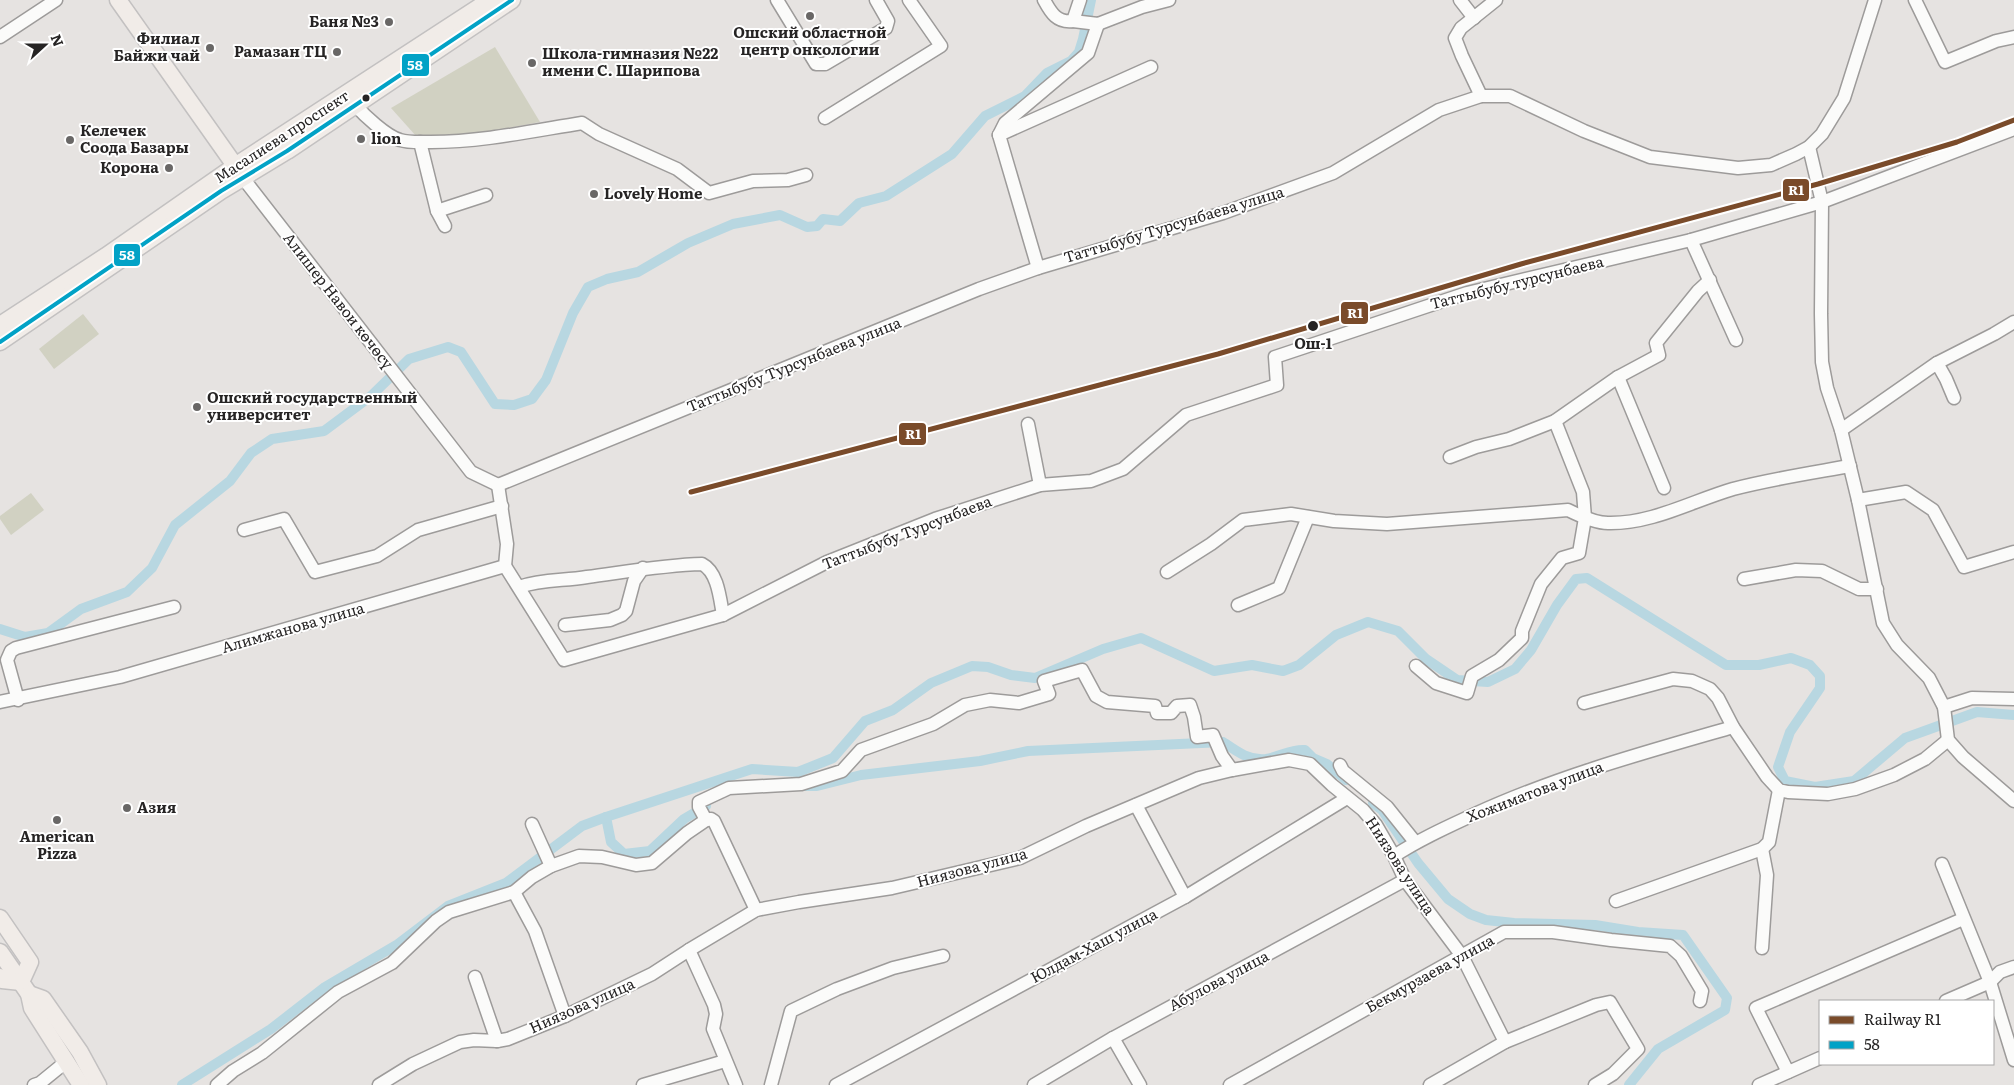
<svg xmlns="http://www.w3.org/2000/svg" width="2014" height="1085" viewBox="0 0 2014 1085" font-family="Literata,serif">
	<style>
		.green { fill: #d1d1c2 }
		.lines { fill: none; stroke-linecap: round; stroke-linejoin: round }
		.canal { stroke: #b8d7e1; stroke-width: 10 }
		.minor-casing { stroke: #9d9b9a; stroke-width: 15 }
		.major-casing { stroke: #c3c1c1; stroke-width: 19 }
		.minor { stroke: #fbfbfa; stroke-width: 12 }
		.major { stroke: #f1ece8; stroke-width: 16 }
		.bus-1-casing { stroke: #fff; stroke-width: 8 }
		.bus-1 { stroke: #02a2c6; stroke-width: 4 }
		.rail-1-casing { stroke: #fff; stroke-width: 9 }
		.rail-1 { stroke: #7a4b2a; stroke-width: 5 }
		.poi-dot { fill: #696766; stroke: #fff; stroke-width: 2 }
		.bus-dot { fill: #262424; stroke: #fff; stroke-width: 2 }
		.labels { text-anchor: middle; stroke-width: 4; stroke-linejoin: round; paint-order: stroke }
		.poi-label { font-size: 15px; font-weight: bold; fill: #262424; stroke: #fff; text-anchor: start }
		.street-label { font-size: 15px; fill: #262424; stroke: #fff }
		.stop-label { font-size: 15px; font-weight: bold; fill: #262424; stroke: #fff }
		.line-badge { stroke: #fff; stroke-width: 2 }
		.badge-label { font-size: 14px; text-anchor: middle; font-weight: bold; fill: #fff }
	</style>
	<rect width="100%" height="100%" fill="#e6e3e1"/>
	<g class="green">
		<path d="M495,47l45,75 -91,17 -33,-3 -25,-28z"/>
		<path d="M83,314l16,20 -45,35 -15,-20z"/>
		<path d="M31,493l13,17 -33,25 -11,-16v-3z"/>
	</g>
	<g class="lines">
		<g class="canal">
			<path d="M0,629l25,8 23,-4 33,-24 46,-17 25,-24 23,-43 55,-44 21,-28 21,-14 52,-8 47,-35 38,-37 39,-12 13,5 34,52 19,1 18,-6 14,-19 27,-67 15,-26 19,-8 31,-7 50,-29 45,-19 47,-9 27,12 10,-1 6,-7 17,2 19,-18 27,-7 66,-42 33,-38 40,-20 22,-23 24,-12 8,-9 4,-13 8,-39"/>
			<path d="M803,786h14l44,-11 119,-14 48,-10 195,-9c13,9 26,19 43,17 14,-2 24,-10 39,-9l8,8 14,6 19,16"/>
			<path d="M1373,803l9,7 36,53 30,36 22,15 16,6 28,3 81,2 43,7 45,3 44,63 -2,12 -67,39 -29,36"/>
			<path d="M606,817l5,25 13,12 26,-3 34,-32 22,-13"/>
			<path d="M182,1085l89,-56 54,-42 73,-43 50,-38 58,-23 76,-57 24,-9 146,-48 46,3 35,-14 32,-37 28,-11 38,-27 41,-17 16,1 23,8 24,3 68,-29 38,-11 73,33 38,-6 31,6 16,-6 37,-30 32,-13 30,9 28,28 31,21 31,2 27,-13 16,-19 26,-45 19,-26 11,-1 139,87h33l32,-7 19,7 10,11v12l-30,44 -12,35 7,14 30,6 39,-6 51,-43 72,-26 37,3"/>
		</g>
		<g class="minor-casing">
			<g id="minor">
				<path d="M777,0l39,64h9l61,-36 2,-7 -12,-21"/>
				<path d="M1044,0c7,13 13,23 29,21l7,-21"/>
				<path d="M1460,0l14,18"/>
				<path d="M1915,0l30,62 51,-21 18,-4"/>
				<path d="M1073,21l25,3 44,-17 27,-7"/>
				<path d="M0,37l56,-37"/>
				<path d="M1481,96l-19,-40 -7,-18 6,-10 35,-28"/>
				<path d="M355,105c9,10 31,31 45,35 9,3 21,2 31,2 50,0 101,-11 151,-19l17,11 78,35 32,24 44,-12 35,-1 18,-5"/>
				<path d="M825,118l116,-72 -32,-46"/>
				<path d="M999,135l6,-12 83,-70 10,-29"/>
				<path d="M420,142l17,69 8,15"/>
				<path d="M1809,147l13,55 -1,112 1,48 5,26 14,42 17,70 25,123 14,22 32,33 15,29 4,33 15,17 51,44"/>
				<path d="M243,178l228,294 27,13"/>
				<path d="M437,211l49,-16"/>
				<path d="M1691,240l45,100"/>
				<path d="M1038,268l-39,-133 152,-68"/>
				<path d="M1937,363l9,16 8,19"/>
				<path d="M1618,377l46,111"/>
				<path d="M1028,424l12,61"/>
				<path d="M1841,430l96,-67 57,-29 20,-12"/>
				<path d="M1450,457l26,-10 33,-8 46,-18 63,-44 41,-22 -3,-12 42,-52 12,-11"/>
				<path d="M498,485l481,-196 59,-21 185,-55 110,-40 106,-63 42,-14h29l74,35 66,26 88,11 33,-3 25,-11 13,-7 13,-13 22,-36 31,-98"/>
				<path d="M1858,500l48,-8 27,18 31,57 50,-15"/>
				<path d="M244,530l40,-11 31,53 62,-16 41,-26 84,-24"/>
				<path d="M505,566l59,94 159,-45 104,-53 108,-43 105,-34 51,-4 32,-12 63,-54 91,-30 -2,-28 192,-64 224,-53 131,-38 192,-73"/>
				<path d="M1167,572l44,-28 32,-24 48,-6 43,7 53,3 181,-14c12,6 27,13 40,13 44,1 84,-22 125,-34 38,-10 78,-16 117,-23"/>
				<path d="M1744,579l52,-9 26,1 37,18h18"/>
				<path d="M519,587c23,-8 45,-6 68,-10 38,-5 76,-12 115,-13 16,8 18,35 21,51"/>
				<path d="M1238,605l41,-17 29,-71"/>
				<path d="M565,625l45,-5 12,-5 4,-4 8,-30 9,-13"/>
				<path d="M1416,666l20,17 31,10 5,-17 27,-16 23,-22v-7l19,-47 21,-26 17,-5 6,-35 -2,-26 -28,-71"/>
				<path d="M18,700l-11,-40 4,-9 5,-3 158,-41"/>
				<path d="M0,702l120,-25 385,-111 2,-22 -9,-59"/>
				<path d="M1584,703l89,-24 19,2 18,8 8,9 15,29 34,50 12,13 9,2 40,2 27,-5 39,-14 31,-16 23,-19"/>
				<path d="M1944,707l28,-9 42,1"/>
				<path d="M1340,765l3,6 44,36 28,35"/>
				<path d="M1136,805l49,92"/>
				<path d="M706,820l-7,-13v-5l30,-14 72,-4 41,-13 19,-21 72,-26 32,-19 25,-5 29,3 30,-9 -5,-13 38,-11 14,26 11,6 48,4 2,7h14l6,-7 13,-1 4,12 3,20 16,-2 9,21 10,14"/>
				<path d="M706,820l5,-1 3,2 42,89"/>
				<path d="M532,824l19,42"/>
				<path d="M1762,849l5,26 -5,73"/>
				<path d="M1394,856c26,-17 53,-29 81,-42 83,-38 171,-62 258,-87"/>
				<path d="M1942,864l48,118 24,78"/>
				<path d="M514,892l21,39 30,85"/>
				<path d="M1616,901l146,-52 7,-7 10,-52"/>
				<path d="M689,950l25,55 2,9 -3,15 23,56"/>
				<path d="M475,977l22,64"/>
				<path d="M1946,1001l44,-19 10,-10 14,-5"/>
				<path d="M1113,1038l27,47"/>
				<path d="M1788,1072l-32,-64 207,-89"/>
				<path d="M34,1085l6,-2 27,-22"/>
				<path d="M217,1085l16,-14 29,-18 76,-61 54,-29 44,-42 13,-9 65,-20 18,-15 19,-11 28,-10 23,1 34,8 16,-2 35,-30 19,-13"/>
				<path d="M379,1085l34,-21 47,-22 14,-2 23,1 11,-2 57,-23 87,-42 37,-24 67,-40 43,-8 93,-14 128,-30 66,-32 113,-48 33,-8 57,-10 21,4 22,21 31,25 13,15 18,31 11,24 57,76 43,86"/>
				<path d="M643,1085l82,-24"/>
				<path d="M771,1085l20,-74 46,-22 56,-21 50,-12"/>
				<path d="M836,1085l349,-188 162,-99"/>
				<path d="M1034,1085l79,-47 292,-158"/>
				<path d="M1230,1085l274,-153h49l58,8 59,6 11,10 21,35 -2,10"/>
				<path d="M1430,1085l75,-43 91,-37 14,-3 28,47 -25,25 -18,11"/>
				<path d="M1759,1085l61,-27"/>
			</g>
		</g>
		<g class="major-casing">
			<g id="major">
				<path d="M118,0l123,174"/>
				<path d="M0,325l106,-69 129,-90 255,-166"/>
				<path d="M0,342l221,-151 66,-40 225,-151"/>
				<path d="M0,918l30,44 -9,20"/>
				<path d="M0,952l29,42 3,14 49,77"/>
				<path d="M0,977l2,3 19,2"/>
				<path d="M29,994l14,5 37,53 18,33"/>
			</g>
		</g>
		<use href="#minor" class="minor"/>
		<use href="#major" class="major"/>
		<g class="bus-1-casing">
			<path id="bus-1" d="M0,342l221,-151 66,-40 225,-151"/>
		</g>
		<use href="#bus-1" class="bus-1"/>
		<g class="rail-1-casing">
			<path id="rail-1" d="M691,492l527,-138 303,-90 297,-80 139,-42 57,-22"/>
		</g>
		<use href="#rail-1" class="rail-1"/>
	</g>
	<g class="poi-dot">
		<circle cx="810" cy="16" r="5"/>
		<circle cx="389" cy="22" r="5"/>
		<circle cx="210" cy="48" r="5"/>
		<circle cx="337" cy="52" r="5"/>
		<circle cx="532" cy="63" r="5"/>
		<circle cx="361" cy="139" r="5"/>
		<circle cx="70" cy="140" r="5"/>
		<circle cx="169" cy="168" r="5"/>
		<circle cx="594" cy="194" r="5"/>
		<circle cx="197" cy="407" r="5"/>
		<circle cx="127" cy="808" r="5"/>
		<circle cx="57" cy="820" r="5"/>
	</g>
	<g class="bus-dot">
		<circle cx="366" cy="98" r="4.5"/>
		<circle cx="1313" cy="326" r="6"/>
	</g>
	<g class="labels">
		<g class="poi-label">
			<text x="379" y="27" text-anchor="end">Баня №3</text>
			<text x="810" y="38" text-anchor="middle">Ошский областной<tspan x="810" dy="17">центр онкологии</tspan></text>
			<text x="200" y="44" text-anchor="end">Филиал<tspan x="200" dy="17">Байжи чай</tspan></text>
			<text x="327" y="57" text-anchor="end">Рамазан ТЦ</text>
			<text x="542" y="59">Школа-гимназия №22<tspan x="542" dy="17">имени С. Шарипова</tspan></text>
			<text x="80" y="136">Келечек<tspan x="80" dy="17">Соода Базары</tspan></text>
			<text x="371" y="144">lion</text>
			<text x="159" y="173" text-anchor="end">Корона</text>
			<text x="604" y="199">Lovely Home</text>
			<text x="207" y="403">Ошский государственный<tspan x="207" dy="17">университет</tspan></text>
			<text x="137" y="813">Азия</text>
			<text x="57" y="842" text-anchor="middle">American<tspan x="57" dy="17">Pizza</tspan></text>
		</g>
		<g class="street-label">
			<text transform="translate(282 137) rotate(-33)" y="5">Масалиева проспект</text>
			<text transform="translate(1174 225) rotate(-17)" y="5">Таттыбубу Турсунбаева улица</text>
			<text transform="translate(1517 283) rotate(-14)" y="5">Таттыбубу турсунбаева</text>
			<text transform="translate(338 301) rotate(52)" y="5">Алишер Навои көчөсү</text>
			<text transform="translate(794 365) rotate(-22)" y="5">Таттыбубу Турсунбаева улица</text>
			<text transform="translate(907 533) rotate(-21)" y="5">Таттыбубу Турсунбаева</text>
			<text transform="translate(293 628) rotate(-16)" y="5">Алимжанова улица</text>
			<text transform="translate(1535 792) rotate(-21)" y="5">Хожиматова улица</text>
			<text transform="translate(1400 866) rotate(57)" y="5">Ниязова улица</text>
			<text transform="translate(972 868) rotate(-15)" y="5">Ниязова улица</text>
			<text transform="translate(1094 946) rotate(-28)" y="5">Юлдам-Хаш улица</text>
			<text transform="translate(1430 974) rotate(-29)" y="5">Бекмурзаева улица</text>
			<text transform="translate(1219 981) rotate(-28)" y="5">Абулова улица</text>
			<text transform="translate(582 1006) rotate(-24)" y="5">Ниязова улица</text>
		</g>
		<g class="stop-label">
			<text x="1313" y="349">Ош-1</text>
		</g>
	</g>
	<g class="line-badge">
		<rect x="401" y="53" width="29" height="24" rx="5" fill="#02a2c6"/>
		<rect x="1782" y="178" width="28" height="24" rx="5" fill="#7a4b2a"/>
		<rect x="113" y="243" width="28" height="24" rx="5" fill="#02a2c6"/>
		<rect x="1340" y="301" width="29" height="24" rx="5" fill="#7a4b2a"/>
		<rect x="898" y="422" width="29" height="24" rx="5" fill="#7a4b2a"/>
	</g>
	<g class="badge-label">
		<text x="415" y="70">58</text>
		<text x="1796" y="195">R1</text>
		<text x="127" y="260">58</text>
		<text x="1355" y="318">R1</text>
		<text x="913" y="439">R1</text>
	</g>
	<rect x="1819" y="1000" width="175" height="65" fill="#ffffff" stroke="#a8a7a7"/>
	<rect x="1829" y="1016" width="25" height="8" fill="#7a4b2a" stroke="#a8a7a7"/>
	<text x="1864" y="1025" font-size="15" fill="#262424">Railway R1</text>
	<rect x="1829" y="1041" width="25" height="8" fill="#02a2c6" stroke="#a8a7a7"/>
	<text x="1864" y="1050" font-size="15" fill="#262424">58</text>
	<g transform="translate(45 45) rotate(69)" stroke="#ffffff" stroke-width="4" paint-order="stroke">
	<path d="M0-4L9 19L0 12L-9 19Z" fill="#262424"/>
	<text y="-8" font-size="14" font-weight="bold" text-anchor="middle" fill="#262424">N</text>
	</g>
</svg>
